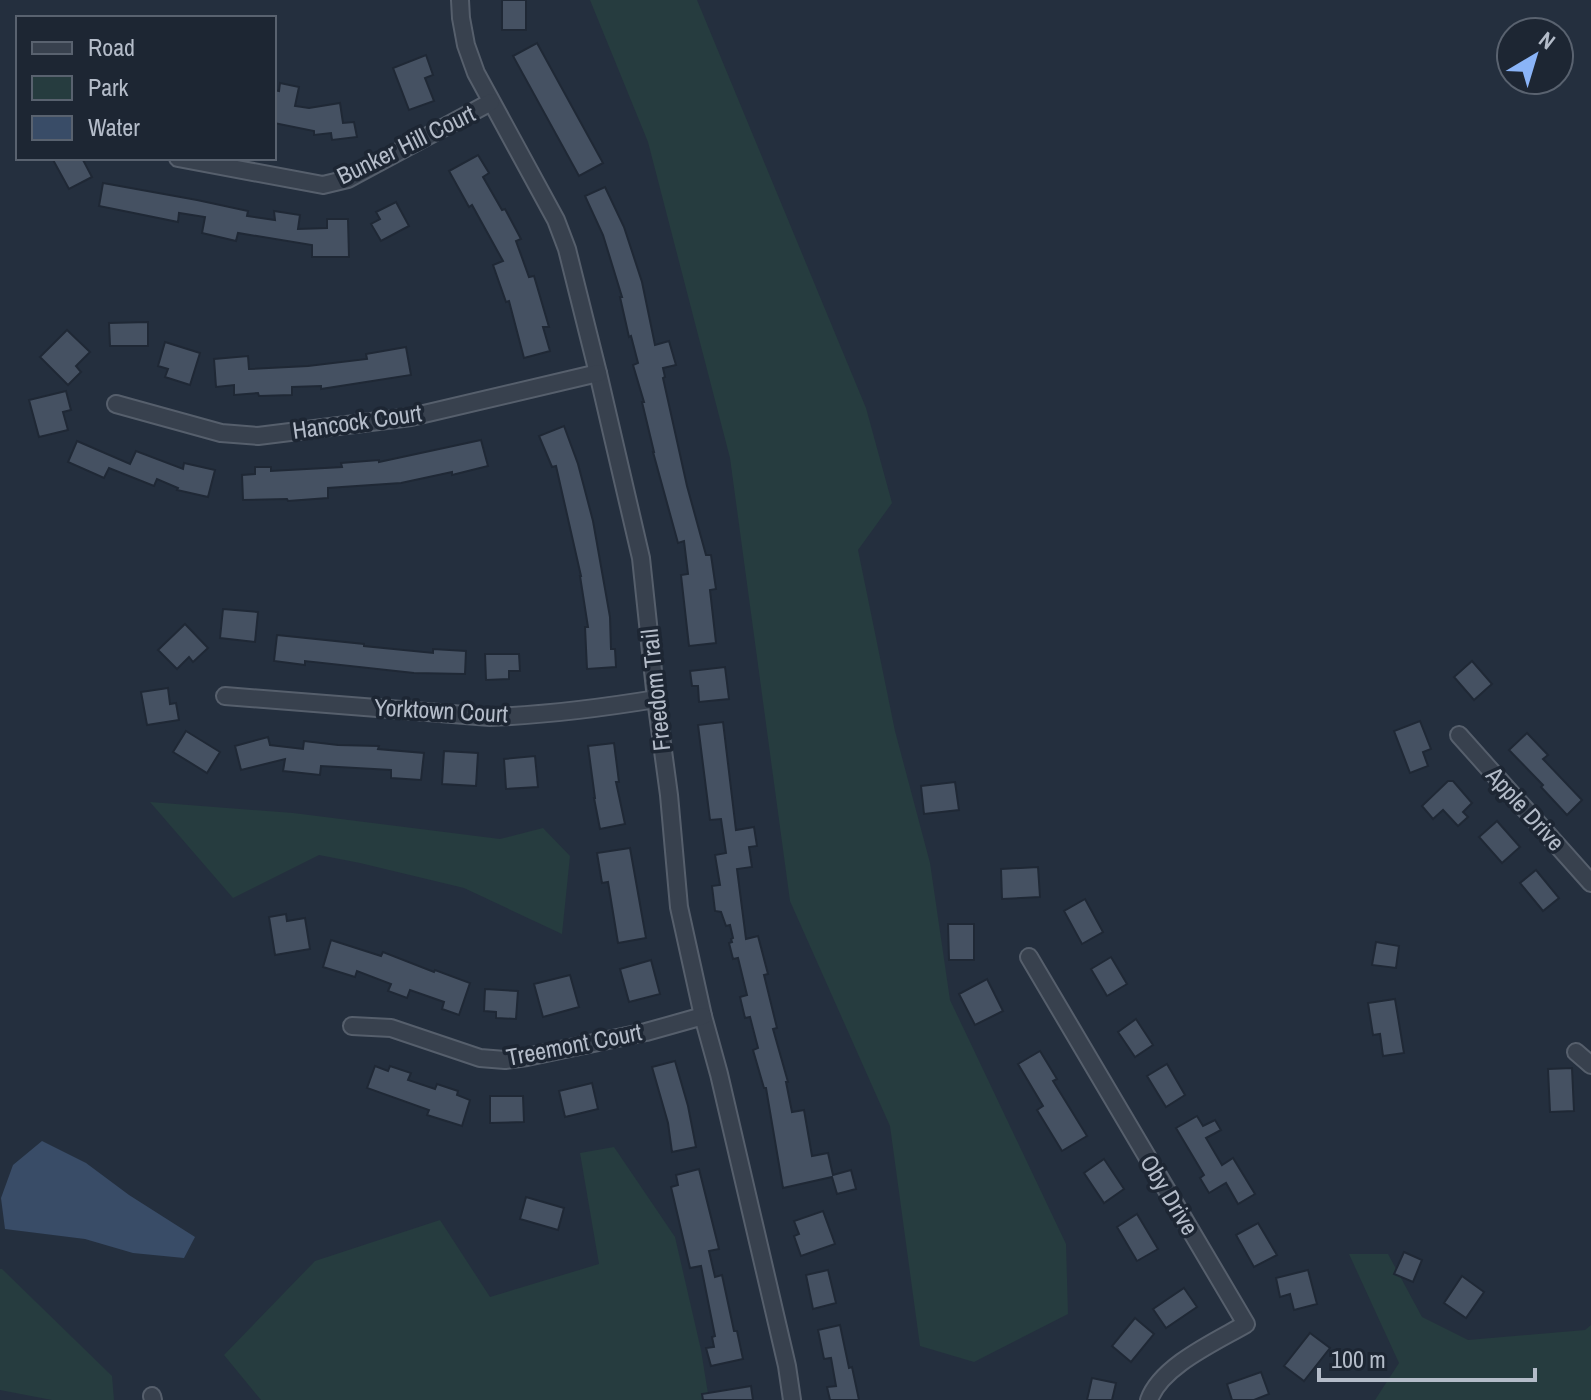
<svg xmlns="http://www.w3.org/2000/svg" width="1591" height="1400" viewBox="0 0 1591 1400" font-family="'Archivo Narrow',sans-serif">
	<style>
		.green { fill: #263c3f }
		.water { fill: #394c67 }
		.building { fill: #455162; stroke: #1f2835; stroke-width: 2 }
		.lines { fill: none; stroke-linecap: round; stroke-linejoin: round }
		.street-casing { stroke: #565f6c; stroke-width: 20 }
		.street { stroke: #38414e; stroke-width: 16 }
		.labels { text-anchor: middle; stroke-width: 7; stroke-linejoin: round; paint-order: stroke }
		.street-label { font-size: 24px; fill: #b4bcc9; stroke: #1d2633 }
	</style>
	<rect width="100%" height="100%" fill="#242f3e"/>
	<g class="green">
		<path d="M590,0h107l169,408 26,95 -34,47 37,181 35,132 20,137 116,244 2,70 -94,48 -54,-16 -30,-220 -100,-225 -60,-443 -82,-316z"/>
		<path d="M150,802l143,11 207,26 43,-11 27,28 -8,78 -98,-46 -104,-25 -41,-8 -86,43z"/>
		<path d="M614,1147l61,90 26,113 8,50h-448l-37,-45 91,-94 125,-41 50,77 109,-33 -19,-111z"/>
		<path d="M1349,1254h39l34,63 46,23 117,-10 6,-5v75h-216l24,-37z"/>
		<path d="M0,1269h2l110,107 2,24h-62l-52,-10z"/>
	</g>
	<path class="water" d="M42,1141l44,22 43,32 66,42 -11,21 -51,-5 -48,-14 -80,-10 -4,-31 12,-33z"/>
	<g class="building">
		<rect x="502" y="0" width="24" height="30"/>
		<path d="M537,43l66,120 -24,13 -66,-120z"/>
		<path d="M426,55l7,20 -8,3 9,23 -25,9 -16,-42z"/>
		<path d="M280,83l19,4 -4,19 14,2 31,-5 3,20 11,-1 3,15 -25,3 -1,-7 -17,2v-4l-40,-8v-33l5,1z"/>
		<path d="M478,155l11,18 -6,4 19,33 3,-1 16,30 -5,2 13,36 5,-1 15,51h-6l7,24 -26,7 -15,-57 -3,1 -13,-37 10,-4 -31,-56 -3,2 -20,-36z"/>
		<path d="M52,158h30l10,19 -23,12z"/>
		<path d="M103,183l94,17 51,11 -1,5 28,4 -1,-9 26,4 -2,14 29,-1v-9h21l1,38h-37v-12l-74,-12 -2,8 -34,-8 3,-16 -26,-4 -1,9 -79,-16z"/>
		<path d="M605,187l19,40 18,55 13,63 14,-4 7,24 -13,3 2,9 -2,1 24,108 19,69h5l5,34 -6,1 6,53 -27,3 -8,-71 7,-1 -4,-33 -6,2 -25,-91h1l-12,-50h2l-11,-37 5,-2 -7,-27 -2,1 -9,-40h2l-19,-62 -18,-39z"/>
		<path d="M396,202l13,24 -28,15 -10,-17 9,-5 -4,-7z"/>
		<path d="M148,322v24h-38l-1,-23z"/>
		<path d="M67,330l23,22 -14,14 5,6 -13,13 -28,-28z"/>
		<path d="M165,342l35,11 -10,32 -25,-8 3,-8 -10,-3z"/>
		<path d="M406,347l5,28 -90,14v-3l-29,1v8l-33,1 -1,-3 -24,2v-10l-18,2 -2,-28 34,-3 1,13 59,-3 59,-7 -1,-5z"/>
		<path d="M66,391l5,19 -8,2 5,18 -29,7 -10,-37z"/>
		<path d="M564,426l14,38 15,57 17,96 1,32h4l1,18 -29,2 -2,-42h3l-8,-51h1l-25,-110 -4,1 -13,-31z"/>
		<path d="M481,440l7,26 -36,9v-3l-51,11 -73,5v10l-40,3 -1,-2 -44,1 -1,-25 13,-1v-7h16v4l71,-4 -1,-4 38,-3v2z"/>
		<path d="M77,441l53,23 6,-13 47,18 1,-6 31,7 -7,27 -31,-7 1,-2 -21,-9 -3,7 -45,-18 -5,10 -36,-16z"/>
		<path d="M223,609l35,3 -3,30 -35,-4z"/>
		<path d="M185,624l23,24 -15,14 -4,-5 -12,12 -19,-19z"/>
		<path d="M277,635l87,9v2l69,7v-4l33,2 -1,23 -51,-1 -109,-12v4l-31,-4z"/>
		<path d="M485,654h34l1,17h-11v8l-23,1z"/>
		<path d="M1472,661l20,23 -18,16 -20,-23z"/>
		<path d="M725,667l4,32 -30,3 -1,-16h-6l-2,-15z"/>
		<path d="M168,688l2,16 6,-1 3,17 -32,5 -6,-33z"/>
		<path d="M1420,721l11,28 -8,3 5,14 -18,7 -16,-42z"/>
		<path d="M723,722l13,108 18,-3 3,19 -8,1 3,20 -15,2 9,70 12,-3 10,38 -4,1 13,53 -4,1 15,53h-2l6,30 12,-2 8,46 16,-3 5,22 18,-5 5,19 -19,5 -5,-17 -49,11 -17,-100h-2l-11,-38 5,-2 -8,-31 -5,1 -5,-21 7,-2 -9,-37 -5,1 -4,-16 3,-1 -1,-3 2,-1 -3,-13 -4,1 -5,-14 -6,-1 -3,-25 8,-1 -5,-30 11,-2 -5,-34 -11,1 -12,-95z"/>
		<path d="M186,731l34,21 -13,21 -34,-21z"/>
		<path d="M1527,733l21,22 -5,4 39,41 -15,15 -26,-28 2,-2 -34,-35z"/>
		<path d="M268,737l2,8 33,4 1,-8 34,4 41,1 -1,3 46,4 -3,27 -30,-2v-8l-70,-4 -1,9 -37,-4 2,-12 -44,11 -6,-24z"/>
		<path d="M614,743l5,39h-3l9,42 -25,5 -6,-31h1l-7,-52z"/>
		<path d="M444,751l34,2 -2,33 -34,-2z"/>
		<path d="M535,756l3,31 -32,2 -2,-30z"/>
		<path d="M1448,781h5l19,22 -9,9 5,5 -10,9 -15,-16 -10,9 -11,-13z"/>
		<path d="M955,782l4,28 -35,4 -3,-28z"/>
		<path d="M1497,821l23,26 -18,16 -23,-26z"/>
		<path d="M630,848l16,90 -28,5 -10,-61 -6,1 -5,-30z"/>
		<path d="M1038,867l2,30 -38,2 -1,-30z"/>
		<path d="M1536,870l23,28 -16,13 -23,-28z"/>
		<path d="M1085,899l18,33 -21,12 -18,-33z"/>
		<path d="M286,914l1,7 18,-3 5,31 -35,6 -6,-38z"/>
		<path d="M948,924h26v36h-25z"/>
		<path d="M331,940l50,16 2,-4 51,20 1,-2 35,13 -11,32 -17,-6 2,-7 -34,-12 -3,8 -19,-7 3,-7 -34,-13 -2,6 -32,-10z"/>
		<path d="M1376,942l23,4 -3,22 -24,-3z"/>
		<path d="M1111,957l16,27 -20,12 -16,-27z"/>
		<path d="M651,960l9,34 -31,8 -9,-33z"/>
		<path d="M570,975l9,32 -36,10 -9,-33z"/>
		<path d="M987,979l16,32 -28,14 -16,-31z"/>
		<path d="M485,989l33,2 -2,28 -20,-1v-6l-12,-1z"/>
		<path d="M1395,999l9,54 -21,3 -3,-22 -7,1 -5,-32z"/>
		<path d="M1136,1019l17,26 -18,12 -17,-25z"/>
		<path d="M1040,1051l17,28 -4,2 34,55 -25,15 -25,-41 6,-4 -25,-42z"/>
		<path d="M675,1061l13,45 8,41 -24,5 -4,-29 -16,-56z"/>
		<path d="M1167,1064l18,31 -19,12 -19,-31z"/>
		<path d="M375,1066l13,5 2,-5 21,7 -3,7 27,9 2,-5 21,7 -1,4 13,5 -8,26 -35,-11 2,-5 -62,-22z"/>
		<path d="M1572,1068l2,43 -24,1 -2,-43z"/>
		<path d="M592,1083l6,26 -33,8 -6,-26z"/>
		<path d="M490,1096h33l1,26 -34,1z"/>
		<path d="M1197,1116l6,10 12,-6 6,10 -15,8 16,27 11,-7 22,36 -17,10 -12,-21 -17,10 -9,-15 4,-3 -28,-47z"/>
		<path d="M1104,1159l20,30 -20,14 -20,-30z"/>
		<path d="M699,1169l20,80 -10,2 6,26 7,-2 12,56h3l6,28 -32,7 -5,-18 8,-1 -2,-10 3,-1 -14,-70 -11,2 -19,-81 7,-2 -2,-10z"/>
		<path d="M526,1197l38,11 -6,22 -38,-11z"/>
		<path d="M823,1211l12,33 -34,12 -7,-20 5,-2 -5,-13z"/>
		<path d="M1137,1214l21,35 -21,12 -20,-34z"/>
		<path d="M1258,1223l19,32 -23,12 -18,-32z"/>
		<path d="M1404,1252l18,8 -9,22 -19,-8z"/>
		<path d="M828,1270l8,33 -23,6 -7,-34z"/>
		<path d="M1308,1270l9,34 -23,6 -4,-16 -10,3 -4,-19z"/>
		<path d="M1462,1276l22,16 -18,26 -22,-15z"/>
		<path d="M1184,1288l13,19 -31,21 -13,-19z"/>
		<path d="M1135,1318l19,16 -23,28 -19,-16z"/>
		<path d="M840,1325l9,43 3,-1 7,33h-29l-3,-13 9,-1 -5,-28 -7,1 -6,-29z"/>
		<path d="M1310,1333l20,15 -26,33 -20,-15z"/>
		<path d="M1261,1372l8,22 -15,6h-22l-5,-16z"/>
		<path d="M1092,1378l24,5 -4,17h-25z"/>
		<path d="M751,1386l2,14h-50l-1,-6z"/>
	</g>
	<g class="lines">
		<g class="street-casing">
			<g id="street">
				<path d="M460,0l1,18 5,27 10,28 80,147 11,29 31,124 43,185 15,141 13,96 10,112 24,109 16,58 68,292 5,34"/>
				<path d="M178,158l145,27 25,-6 143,-77"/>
				<path d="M116,404l105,29 37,3 153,-19 187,-44"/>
				<path d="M225,696l265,21c56,-2 111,-9 166,-18"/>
				<path d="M1459,735l132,148"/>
				<path d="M1029,957l217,367c-31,18 -85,42 -97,76"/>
				<path d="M352,1026l39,2 89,30 25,2 22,-3 119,-25 57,-16"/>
				<path d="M1576,1052l15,13"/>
				<path d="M152,1396l1,4"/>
			</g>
		</g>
		<use href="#street" class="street"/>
	</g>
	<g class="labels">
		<g class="street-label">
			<text transform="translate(406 145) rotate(-26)" y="8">Bunker Hill Court</text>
			<text transform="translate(357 422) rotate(-8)" y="8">Hancock Court</text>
			<text transform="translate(656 690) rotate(-96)" y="8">Freedom Trail</text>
			<text transform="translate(441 711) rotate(3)" y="8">Yorktown Court</text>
			<text transform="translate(1525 809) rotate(48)" y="8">Apple Drive</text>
			<text transform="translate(574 1045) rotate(-11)" y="8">Treemont Court</text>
			<text transform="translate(1169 1195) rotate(59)" y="8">Oby Drive</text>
		</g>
	</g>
	<rect x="16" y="16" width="260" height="144" fill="#1d2633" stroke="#59626f" stroke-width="2"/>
	<rect x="32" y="42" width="40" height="12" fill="#38414e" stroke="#59626f" stroke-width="2"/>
	<text x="88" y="56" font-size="24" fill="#b4bcc9">Road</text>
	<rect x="32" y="76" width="40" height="24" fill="#263c3f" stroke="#59626f" stroke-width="2"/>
	<text x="88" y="96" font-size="24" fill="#b4bcc9">Park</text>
	<rect x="32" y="116" width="40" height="24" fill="#394c67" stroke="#59626f" stroke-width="2"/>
	<text x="88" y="136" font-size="24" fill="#b4bcc9">Water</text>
	<g transform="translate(1535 56) rotate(38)"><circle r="38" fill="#1d2633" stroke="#59626f" stroke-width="2"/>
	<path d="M0-6L14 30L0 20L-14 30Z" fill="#8ab4f8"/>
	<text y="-12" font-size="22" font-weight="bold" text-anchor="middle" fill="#b4bcc9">N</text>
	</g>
	<path d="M1319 1368v12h216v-12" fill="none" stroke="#b4bcc9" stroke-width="4"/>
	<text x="1331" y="1368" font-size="24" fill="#b4bcc9" stroke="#1d2633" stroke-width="6" paint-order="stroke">100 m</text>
</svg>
